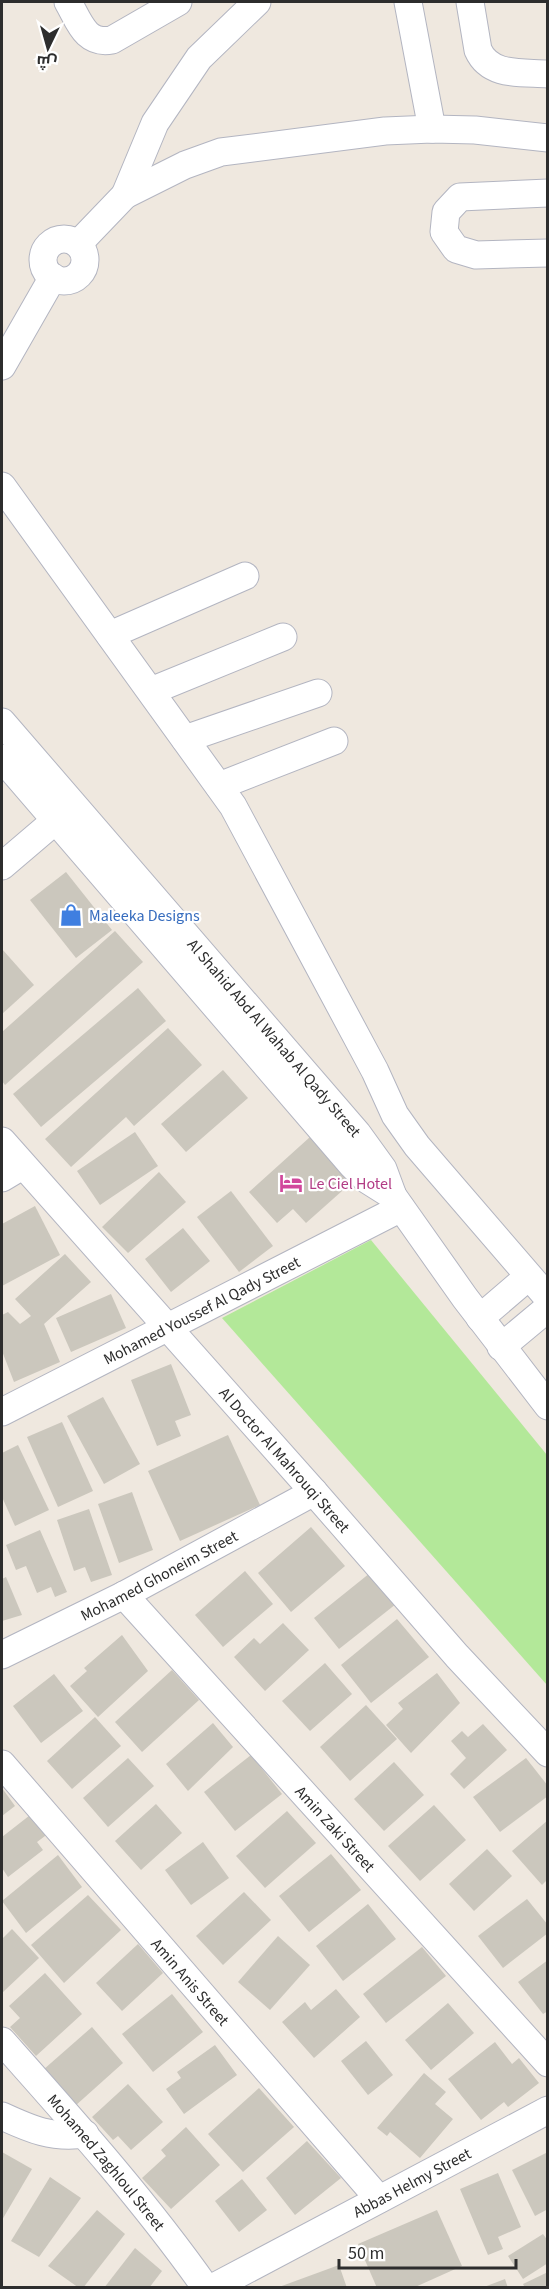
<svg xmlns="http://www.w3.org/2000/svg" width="549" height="2289" viewBox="0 0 549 2289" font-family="'Source Sans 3',Cairo,sans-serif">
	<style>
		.green { fill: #b3e899 }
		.building { fill: #cbc7bd }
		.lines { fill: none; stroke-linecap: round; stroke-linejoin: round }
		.minor-casing { stroke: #b3b5c1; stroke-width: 29 }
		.minor { stroke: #fff; stroke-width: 27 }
		.labels { text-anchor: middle; stroke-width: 4.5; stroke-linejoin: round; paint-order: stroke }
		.shop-label { font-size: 16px; fill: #366cbe; stroke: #fff; text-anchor: start }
		.street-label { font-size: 16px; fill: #2d2d2d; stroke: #fff }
		.hotel-label { font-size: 16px; fill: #b23c85; stroke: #fff; text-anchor: start }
	</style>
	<rect width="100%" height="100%" fill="#efe8df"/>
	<path class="green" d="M371,1240l176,215v230l-325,-367z"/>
	<g class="building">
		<path d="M66,872l46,58 -36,28 -46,-58z"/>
		<path d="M115,931l28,31 -138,123 -3,-4v-49z"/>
		<path d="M2,949l32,36 -32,29z"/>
		<path d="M138,988l28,33 -125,106 -28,-33z"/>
		<path d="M168,1028l34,37 -68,61 -8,-9 -55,50 -26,-28z"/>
		<path d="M223,1070l25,28 -62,54 -25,-28z"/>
		<path d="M135,1132l23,34 -58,39 -23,-34z"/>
		<path d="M310,1137l41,46 -45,40 -13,-14 -16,14 -28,-31z"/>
		<path d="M159,1172l27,30 -58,51 -26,-26z"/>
		<path d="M231,1191l42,55 -34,26 -42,-55z"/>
		<path d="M35,1206l25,49 -58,31v-62z"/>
		<path d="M183,1228l27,33 -39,31 -26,-33z"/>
		<path d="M65,1254l26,28 -47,42 16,38 -46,20 -12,-31v-36l6,-3 12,12 11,-8 -16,-17z"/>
		<path d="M111,1294l15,34 -55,24 -15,-34z"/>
		<path d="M171,1364l20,51 -16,6 6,15 -24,10 -26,-66z"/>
		<path d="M103,1397l37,67 -36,20 -37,-68z"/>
		<path d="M62,1422l31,69 -35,16 -31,-70z"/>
		<path d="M228,1435l32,70 -80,36 -32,-70z"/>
		<path d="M18,1445l31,65 -34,16 -13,-29v-44z"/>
		<path d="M132,1492l21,58 -34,13 -21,-59z"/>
		<path d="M89,1509l23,66 -21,7 -6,-15 -11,4 -17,-51z"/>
		<path d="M311,1527l34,39 -54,46 -33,-39z"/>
		<path d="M40,1530l27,62 -12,5 -4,-10 -14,6 -11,-27 -10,4 -10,-25z"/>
		<path d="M245,1571l28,33 -50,43 -28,-32z"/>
		<path d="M370,1573l26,31 -57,45 -25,-31z"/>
		<path d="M6,1577l16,38 -20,6v-42z"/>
		<path d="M397,1619l32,38 -58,46 -30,-38z"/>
		<path d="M283,1623l26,27 -44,41 -31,-34 20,-19 6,6z"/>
		<path d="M122,1635l26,36 -50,46 -28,-31 17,-15 -3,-3z"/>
		<path d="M325,1663l27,31 -42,37 -28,-30z"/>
		<path d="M172,1670l27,30 -57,52 -27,-30z"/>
		<path d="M437,1673l23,30 -49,50 -25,-28 17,-16 -5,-6z"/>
		<path d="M54,1674l29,37 -42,32 -28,-37z"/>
		<path d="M366,1705l31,34 -47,42 -30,-34z"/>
		<path d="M95,1717l26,29 -49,43 -25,-28z"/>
		<path d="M213,1723l20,24 -45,44 -22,-27z"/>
		<path d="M483,1724l24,26 -43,39 -14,-15 16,-16 -15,-17 11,-10 6,6z"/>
		<path d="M251,1755l31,39 -47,37 -31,-39z"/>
		<path d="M128,1758l26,28 -46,41 -25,-29z"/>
		<path d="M526,1758l22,28v10l-48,36 -27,-35z"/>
		<path d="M394,1762l30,33 -40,36 -30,-32z"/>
		<path d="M2,1788l13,18 -13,10z"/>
		<path d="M156,1804l26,29 -41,37 -26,-29z"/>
		<path d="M434,1805l32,35 -46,41 -32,-35z"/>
		<path d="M287,1811l29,32 -51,45 -29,-32z"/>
		<path d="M34,1812l15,21 -12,9 6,8 -35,27 -6,-9v-31z"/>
		<path d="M548,1820v59l-6,6 -30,-34z"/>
		<path d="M203,1842l26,36 -38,27 -26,-35z"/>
		<path d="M487,1849l25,27 -38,35 -25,-27z"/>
		<path d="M331,1854l30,36 -52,42 -30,-36z"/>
		<path d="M58,1855l24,32 -56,46 -24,-32z"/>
		<path d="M244,1892l27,28 -48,45 -27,-29z"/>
		<path d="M88,1895l33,35 -57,53 -33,-38z"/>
		<path d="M527,1899l21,26v8l-45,35 -25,-32z"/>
		<path d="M368,1904l28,35 -53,42 -27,-35z"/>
		<path d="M12,1929l27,29 -37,35v-54z"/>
		<path d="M278,1936l32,29 -40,45 -32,-28z"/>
		<path d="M138,1944l25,29 -41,38 -26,-28z"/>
		<path d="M422,1947l24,29 -60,47 -23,-29z"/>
		<path d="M548,1960v51l-5,3 -25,-32z"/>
		<path d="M45,1973l37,41 -46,42 -26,-29 10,-9 -11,-12z"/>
		<path d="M336,1989l24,28 -46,41 -32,-36 23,-20 6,8z"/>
		<path d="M172,1994l31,38 -50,40 -31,-38z"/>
		<path d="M448,2003l26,30 -43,37 -26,-30z"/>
		<path d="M92,2027l31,36 -48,43 -32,-36z"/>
		<path d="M366,2041l27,34 -25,20 -27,-34z"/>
		<path d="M495,2042l17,22 7,-6 20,25 -31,24 -4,-5 -23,18 -33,-41z"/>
		<path d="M215,2045l22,30 -53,39 -18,-25 15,-11 -4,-6z"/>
		<path d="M424,2073l22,19 -11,12 18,15 -33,39 -30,-26 -3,4 -10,-8z"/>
		<path d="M128,2084l35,38 -32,28 -13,-14 -5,4 -21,-23z"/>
		<path d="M259,2088l35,39 -51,45 -35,-38z"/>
		<path d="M186,2127l34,38 -49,44 -29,-31 24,-22 -5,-6z"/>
		<path d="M307,2141l34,37 -46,37 -29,-37z"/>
		<path d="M2,2152l30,17 -30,51z"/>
		<path d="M548,2152v57l-13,7 -23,-46z"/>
		<path d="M498,2173l23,54 -23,10 5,12 -15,6 -28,-66z"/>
		<path d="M50,2177l31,21 -42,59 -28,-16z"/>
		<path d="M242,2179l25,31 -28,22 -24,-31z"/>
		<path d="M97,2210l28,24 -42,54h-4l-31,-22z"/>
		<path d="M437,2210l25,56 -49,22h-36l-19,-44z"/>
		<path d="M543,2234l5,7v22l-25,16 -15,-23z"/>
		<path d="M135,2248l27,23 -13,17h-45z"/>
		<path d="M339,2265l8,23h-68v-1z"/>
		<path d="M548,2272v16h-23l-2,-4z"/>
		<path d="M505,2279l3,9h-24v-1z"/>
	</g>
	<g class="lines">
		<g class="minor-casing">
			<g id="minor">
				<path d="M68,2c11,19 17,43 44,38l66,-38"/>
				<path d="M408,2l24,127"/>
				<path d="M470,2l8,48c12,27 44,22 70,24"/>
				<path d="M548,193l-88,4 -14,15 -2,20 12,17 20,6 72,-2"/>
				<path d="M125,195l30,-72 44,-65 58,-56"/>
				<circle cx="64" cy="260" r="21"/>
				<path d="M78,244l47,-49 60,-30 36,-13 164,-21 47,-2 43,1 73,8"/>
				<path d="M2,366l51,-89"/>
				<path d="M2,486l231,320 142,265 20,44 22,31 131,152"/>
				<path d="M110,635l135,-59"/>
				<path d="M151,691l132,-54"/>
				<path id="s1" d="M2,722l355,411 26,36 10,27 72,102 83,108"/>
				<path d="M185,739l133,-46"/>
				<path d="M2,758l350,407 14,14 27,17"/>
				<path d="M219,786l115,-45"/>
				<path d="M2,866l54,-46"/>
				<path id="s2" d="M2,1141l312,351 143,164 91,97"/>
				<path d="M2,1178l20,-12"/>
				<path d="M480,1318l48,-41"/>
				<path d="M501,1347l47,-39"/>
				<path id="s3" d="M2,1412l399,-204"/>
				<path id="s4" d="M124,1595l424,468"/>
				<path id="s5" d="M2,1655l122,-60 190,-103"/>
				<path id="s6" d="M2,1764l377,435"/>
				<path id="s7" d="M2,2041c71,80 142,159 204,247"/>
				<path d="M2,2116c28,13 51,23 83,18"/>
				<path id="s8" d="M212,2288l336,-178"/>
			</g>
		</g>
		<use href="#minor" class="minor"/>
	</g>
	<defs>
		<g id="shop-bare" transform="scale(1.8)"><path d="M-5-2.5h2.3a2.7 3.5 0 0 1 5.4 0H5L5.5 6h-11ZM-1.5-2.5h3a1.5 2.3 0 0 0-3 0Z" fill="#3f7fe0" stroke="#fff" stroke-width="2.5" paint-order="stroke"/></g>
		<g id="hotel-bare" transform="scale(1.8)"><path d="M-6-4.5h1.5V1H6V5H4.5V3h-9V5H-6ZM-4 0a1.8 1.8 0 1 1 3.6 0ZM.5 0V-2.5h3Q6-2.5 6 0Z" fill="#d1479c" stroke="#fff" stroke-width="2.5" paint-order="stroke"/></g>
	</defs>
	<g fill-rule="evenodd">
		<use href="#shop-bare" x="71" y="915"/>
		<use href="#hotel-bare" x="291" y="1183"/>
	</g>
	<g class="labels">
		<g class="shop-label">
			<text x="89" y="921">Maleeka Designs</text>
		</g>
		<g class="street-label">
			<text dy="6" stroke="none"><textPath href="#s1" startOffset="417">Al Shahid Abd Al Wahab Al Qady Street</textPath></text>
			<text dy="6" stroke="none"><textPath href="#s3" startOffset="224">Mohamed Youssef Al Qady Street</textPath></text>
			<text dy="6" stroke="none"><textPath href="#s2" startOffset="426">Al Doctor Al Mahrouqi Street</textPath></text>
			<text dy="6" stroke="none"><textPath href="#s5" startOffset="176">Mohamed Ghoneim Street</textPath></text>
			<text dy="6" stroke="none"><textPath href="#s4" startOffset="315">Amin Zaki Street</textPath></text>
			<text dy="6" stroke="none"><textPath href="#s6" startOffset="288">Amin Anis Street</textPath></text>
			<text dy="6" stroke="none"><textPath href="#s7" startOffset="160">Mohamed Zaghloul Street</textPath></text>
			<text dy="6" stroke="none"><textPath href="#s8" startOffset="226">Abbas Helmy Street</textPath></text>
		</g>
		<g class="hotel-label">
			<text x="309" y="1189">Le Ciel Hotel</text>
		</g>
	</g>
	<rect width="549" height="2289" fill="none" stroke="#2d2d2d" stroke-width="6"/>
	<g transform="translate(48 48) rotate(185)" stroke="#ffffff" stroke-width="4.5" paint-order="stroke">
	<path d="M0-4.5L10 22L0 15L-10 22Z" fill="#2d2d2d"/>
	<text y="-9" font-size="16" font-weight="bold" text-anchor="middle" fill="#2d2d2d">ش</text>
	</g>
	<path d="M339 2259v9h177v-9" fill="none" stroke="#2d2d2d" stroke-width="3"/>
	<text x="348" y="2259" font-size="18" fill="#2d2d2d" stroke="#ffffff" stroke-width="4.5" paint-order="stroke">50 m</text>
</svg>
